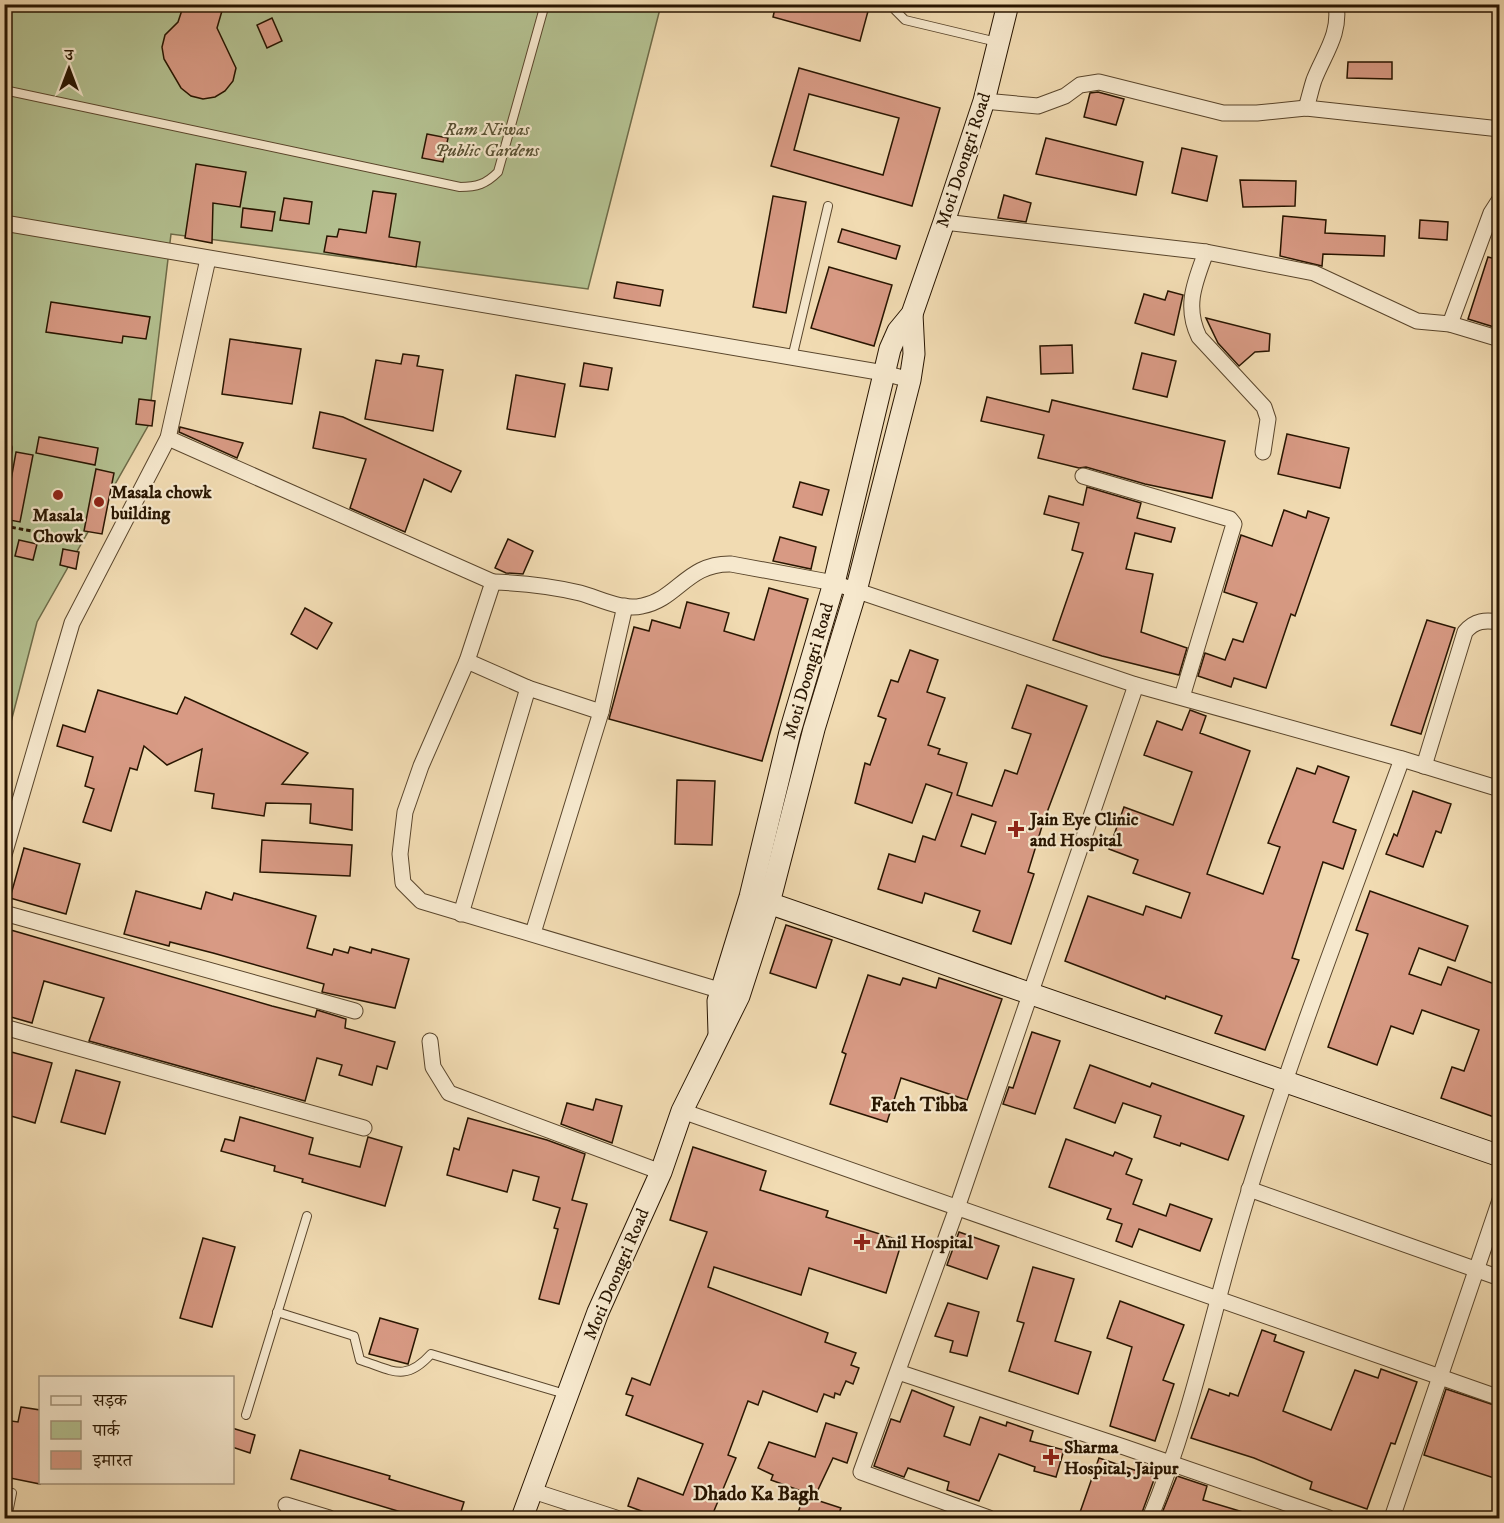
<svg xmlns="http://www.w3.org/2000/svg" width="1504" height="1523" viewBox="0 0 1504 1523" font-family="'IM FELL DW Pica','Noto Serif Devanagari',serif">
	<style>
		.green { fill: #b4c191; stroke: #6e6b48; stroke-width: 1.5 }
		.building { fill: #d89a84; stroke: #281500; stroke-width: 1.5; fill-rule: evenodd }
		.lines { fill: none; stroke-linecap: round; stroke-linejoin: round }
		.lane-casing { stroke: #5a462c; stroke-width: 10 }
		.street-casing { stroke: #5a462c; stroke-width: 17 }
		.secondary-casing { stroke: #281500; stroke-width: 23 }
		.path { stroke: #281500; stroke-width: 3; stroke-dasharray: 4.5 3; stroke-linecap: butt }
		.lane { stroke: #f6e8cd; stroke-width: 8 }
		.street { stroke: #f6e8cd; stroke-width: 15 }
		.secondary { stroke: #f6e8cd; stroke-width: 21 }
		.poi-dot { fill: #8f2418; stroke: #f6e8cd; stroke-width: 2 }
		.labels { text-anchor: middle; stroke-width: 4.5; stroke-linejoin: round; paint-order: stroke }
		.park-label { font-size: 18px; font-style: italic; fill: #595133; stroke: #f6e8cd }
		.street-label { font-size: 18px; fill: #281500; stroke: #f6e8cd }
		.poi-label { font-size: 18px; font-weight: bold; fill: #281500; stroke: #f6e8cd; text-anchor: start }
		.neighbourhood-label { font-size: 20px; font-weight: bold; fill: #281500; stroke: #f6e8cd }
	</style>
	<rect width="100%" height="100%" fill="#f1dbb2"/>
	<filter id="stains"><feTurbulence type="fractalNoise" baseFrequency=".00333" numOctaves="4"/><feColorMatrix values="0 0 0 0 .2 0 0 0 0 .09 0 0 0 0 .02 0 0 0 .5 -.17"/></filter>
	<radialGradient id="worn" r=".72"><stop offset=".6" stop-color="#630" stop-opacity="0"/><stop offset="1" stop-color="#630" stop-opacity=".3"/></radialGradient>
	<path class="green" d="M5,5h656l-73,284 -417,-55 -23,192 -111,196 -32,123z"/>
	<g class="building">
		<path d="M184,4h40l-7,24 19,40 -3,13 -8,10 -10,6 -12,2 -12,-3 -10,-8 -17,-29 -2,-12 3,-12 13,-13z"/>
		<path d="M776,4h94l-10,37 -87,-24z"/>
		<path d="M272,18l10,23 -15,7 -10,-23z"/>
		<path d="M1348,62h44v17l-45,-1z"/>
		<path d="M799,68l141,40 -28,98 -141,-40zM809,94l90,24 -16,57 -89,-25z"/>
		<path d="M1098,92l26,7 -8,26 -32,-8 6,-24z"/>
		<path d="M427,134l21,4 -5,24 -21,-4z"/>
		<path d="M1046,138l97,24 -7,33 -100,-21z"/>
		<path d="M1182,148l35,8 -10,45 -35,-8z"/>
		<path d="M196,164l50,8 -6,35 -27,-4 -1,40 -27,-5z"/>
		<path d="M1240,180l56,1 -1,25 -52,1z"/>
		<path d="M373,191l23,3 -7,43 31,5 -4,25 -92,-15 3,-16 10,1 2,-8 27,4z"/>
		<path d="M1004,195l27,8 -5,19 -28,-4z"/>
		<path d="M773,196l33,6 -20,111 -33,-6z"/>
		<path d="M284,198l28,4 -3,22 -29,-4z"/>
		<path d="M243,208l32,4 -3,19 -31,-4z"/>
		<path d="M1283,216l43,4 -1,13 60,3 -1,20 -61,-2 -1,12 -42,-10z"/>
		<path d="M1420,220l28,2 -1,18 -28,-2z"/>
		<path d="M842,229l58,17 -4,13 -58,-17z"/>
		<path d="M1488,257l12,3v51l-6,16 -26,-8z"/>
		<path d="M829,267l63,18 -18,61 -63,-18z"/>
		<path d="M617,282l46,8 -3,16 -46,-8z"/>
		<path d="M1168,291l15,4 -9,40 -39,-12 9,-29 21,6z"/>
		<path d="M51,302l99,15 -4,22 -23,-3 -1,7 -76,-11z"/>
		<path d="M1206,318l64,16 -1,17 -14,1 -16,14 -21,-23z"/>
		<path d="M230,339l71,10 -9,55 -70,-10z"/>
		<path d="M1072,345l1,28 -32,1 -1,-28z"/>
		<path d="M1142,353l34,8 -9,36 -34,-8z"/>
		<path d="M403,354l16,2 -2,10 26,4 -10,61 -68,-12 11,-59 25,4z"/>
		<path d="M584,363l28,5 -4,22 -28,-4z"/>
		<path d="M516,375l49,9 -10,53 -48,-8z"/>
		<path d="M987,397l62,15 3,-12 173,41 -13,57 -67,-14 -59,-17 -7,1 -41,-10 6,-23 -63,-14z"/>
		<path d="M139,399l16,2 -3,25 -16,-2z"/>
		<path d="M320,412l23,5 118,54 -10,21 -27,-13 -19,53 -55,-24 16,-49 -53,-11z"/>
		<path d="M180,427l63,16 -6,15 -58,-26z"/>
		<path d="M1287,434l62,14 -9,40 -62,-14z"/>
		<path d="M39,437l59,11 -3,17 -59,-12z"/>
		<path d="M16,452l17,3 -13,67 -16,-3z"/>
		<path d="M96,469l18,4 -12,61 -18,-3z"/>
		<path d="M800,482l29,8 -7,25 -29,-8z"/>
		<path d="M1087,487l54,16 -4,15 38,10 -4,14 -36,-9 -9,36 27,5 -12,58 46,16 -8,27 -77,-19 -49,-16 30,-87 -11,-3 7,-27 -35,-9 5,-18 34,9z"/>
		<path d="M1284,510l22,8 2,-7 21,7 -34,98 -4,-2 -25,74 -32,-10 -3,9 -33,-11 7,-23 20,7 8,-21 10,3 14,-39 -33,-11 17,-57 31,11z"/>
		<path d="M780,537l36,10 -5,22 -38,-8z"/>
		<path d="M508,539l25,12 -10,23 -17,-1 -11,-5z"/>
		<path d="M19,540l18,4 -4,16 -18,-4z"/>
		<path d="M63,549l16,3 -3,17 -16,-4z"/>
		<path d="M769,588l39,11 -46,162 -153,-42 25,-92 15,4 3,-11 28,8 7,-26 42,11 -5,18 30,9z"/>
		<path d="M305,608l27,15 -15,26 -26,-15z"/>
		<path d="M1427,620l28,8 -34,106 -30,-9z"/>
		<path d="M910,650l28,10 -11,32 18,6 -17,47 12,4 -2,5 29,9 -10,32 35,11 13,-36 12,4 14,-40 -19,-6 15,-43 60,21 -44,117 -15,49 6,2 -23,70 -38,-13 7,-20 -55,-18 -3,10 -44,-14 11,-35 26,8 8,-26 12,4 17,-47 -26,-9 -14,39 -57,-20 10,-40 5,2 16,-46 -8,-3 13,-36 7,2zM972,814l24,8 -11,32 -24,-8z"/>
		<path d="M98,690l79,24 8,-17 123,56 -26,31 71,5 -1,41 -42,-7 1,-19 -45,-1 -2,13 -52,-8 2,-14 -19,-3 7,-42 -35,16 -23,-19 -7,24 -7,-2 -19,63 -28,-9 11,-33 -9,-3 8,-29 -36,-11 6,-21 22,7z"/>
		<path d="M1190,710l16,6 -6,17 50,18 -43,123 56,20 17,-47 -12,-4 29,-75 18,6 3,-8 31,11 -16,45 23,8 -13,39 -20,-7 -31,96 7,2 -34,90 -50,-17 7,-17 -56,-20 -1,3 -100,-38 23,-65 55,19 3,-9 35,12 9,-25 -57,-20 5,-13 -29,-11 15,-42 49,18 19,-53 -48,-17 13,-34 25,9z"/>
		<path d="M677,780l38,1 -3,64 -37,-1z"/>
		<path d="M1413,791l38,13 -10,29 -5,-2 -13,36 -37,-13 8,-20 3,2z"/>
		<path d="M262,840l90,5 -2,31 -90,-4z"/>
		<path d="M24,848l56,16 -14,50 -56,-16z"/>
		<path d="M136,891l65,18 5,-17 26,8 2,-7 82,23 -9,32 25,7 2,-6 14,4 2,-6 21,6 1,-4 37,10 -14,49 -73,-16 2,-8 -111,-31 -43,-11 -1,4 -45,-12z"/>
		<path d="M1370,891l98,35 -13,35 -36,-13 -10,26 32,11 7,-18 52,19v116l-6,15 -53,-19 11,-31 12,4 15,-41 -57,-20 -9,24 -22,-8 -14,39 -49,-18 40,-113 -12,-4z"/>
		<path d="M786,925l46,15 -16,48 -46,-15z"/>
		<path d="M4,928l268,78 43,11 2,-7 29,9 -1,9 50,14 -8,27 -10,-3 -5,19 -33,-10 3,-10 -25,-7 -12,43 -216,-60 15,-43 -60,-17 -12,42 -28,-8z"/>
		<path d="M868,975l32,10 3,-7 33,10 3,-10 63,21 -35,101 -66,-22 -14,44 -57,-18 16,-50 -4,-2z"/>
		<path d="M1032,1032l28,9 -25,73 -32,-10 6,-17 4,1z"/>
		<path d="M4,1050l48,13 -17,60 -31,-9z"/>
		<path d="M1090,1065l60,22 2,-4 92,33 -16,44 -47,-17 -1,3 -26,-9 7,-21 -38,-13 -8,20 -41,-15z"/>
		<path d="M76,1070l44,12 -15,52 -44,-12z"/>
		<path d="M596,1099l26,7 -10,37 -51,-19 6,-21 26,7z"/>
		<path d="M240,1117l73,21 -4,16 51,13 8,-30 34,10 -17,59 -83,-24 1,-3 -29,-8 1,-5 -54,-15 4,-12 9,2z"/>
		<path d="M468,1118l79,22 38,14 -13,46 15,4 -28,100 -20,-5 19,-70 -4,-1 6,-20 -27,-8 6,-23 -26,-7 -6,22 -60,-17 7,-27 5,2z"/>
		<path d="M1066,1139l47,17 2,-4 17,7 -6,15 16,6 -9,24 33,12 4,-12 42,15 -12,32 -61,-22 -7,18 -16,-6 6,-17 -15,-5 4,-10 -62,-22z"/>
		<path d="M693,1147l73,24 -6,19 68,21 -2,6 76,24 -16,52 -77,-25 -8,27 -87,-28 -6,20 120,46 -3,9 31,11 -5,12 8,3 -6,16 -7,-3 -6,14 -5,-2 -1,5 -10,-4 -7,18 -54,-21 -5,14 -10,-4 -20,54 8,3 -25,60h-51l-32,-12 10,-28 45,17 20,-51 -77,-29 7,-19 -7,-2 6,-16 18,7 57,-153 -37,-12z"/>
		<path d="M959,1232l40,14 -12,33 -40,-14z"/>
		<path d="M203,1238l32,9 -23,80 -32,-9z"/>
		<path d="M1033,1267l41,12 -19,62 36,11 -13,42 -69,-23 15,-48 -7,-2z"/>
		<path d="M1120,1301l64,24 -21,55 11,4 -19,57 -45,-15 22,-79 -25,-9z"/>
		<path d="M948,1303l31,9 -12,44 -17,-4 3,-11 -18,-5z"/>
		<path d="M380,1318l38,11 -10,35 -39,-10z"/>
		<path d="M1262,1330l14,5 -2,6 30,11 -21,59 48,19 24,-60 23,8 3,-9 36,13 -22,62 -4,-1 -24,66 -57,-20 2,-7 -58,-24 -63,-20 18,-49 20,7 1,-3 8,3z"/>
		<path d="M1446,1389l54,18v73l-76,-25z"/>
		<path d="M912,1390l42,17 -10,29 26,9 10,-28 26,9 1,-4 26,9 -3,10 34,9 -8,27 -22,-6 1,-4 -36,-13 -20,47 -32,-11 2,-8 -41,-14 -4,9 -30,-11 17,-47 9,3z"/>
		<path d="M21,1407l19,3v74l-35,-7 4,-21 -5,-1v-35l14,2z"/>
		<path d="M826,1423l31,10 -10,30 -14,-5 -18,38 -44,-16 2,-5 -15,-7 11,-26 46,15z"/>
		<path d="M232,1428l23,7 -5,18 -18,-6z"/>
		<path d="M300,1450l90,26 -1,3 75,23 -5,16h-38l-130,-39z"/>
		<path d="M1099,1458l56,19 -15,41h-62z"/>
		<path d="M1177,1476l30,10 -4,14 50,15 -1,3h-92z"/>
		<path d="M804,1496l37,12 -4,10h-41z"/>
	</g>
	<g class="lines">
		<g class="lane-casing">
			<g id="lane">
				<path d="M894,4l1,6 10,10 92,22"/>
				<path d="M4,90l456,97c17,0 26,-3 38,-15l47,-168"/>
				<path d="M792,358l36,-152"/>
				<path d="M4,448h4l-4,22"/>
				<path d="M277,1312l77,24 6,24c32,10 45,23 71,-6l134,40"/>
				<path d="M246,1415l61,-199"/>
				<path d="M7,1518l5,-25"/>
			</g>
		</g>
		<g class="street-casing">
			<g id="street">
				<path d="M984,101l54,5 27,-10 15,-11 19,-3 124,31h34l49,-5 194,21"/>
				<path d="M1306,108c3,-9 5,-19 8,-28 10,-26 27,-46 22,-76"/>
				<path d="M944,222l262,30 108,21 103,48 33,3 50,15"/>
				<path d="M4,223l880,150 26,7"/>
				<path d="M1206,252c-11,30 -22,54 -7,85l65,70 4,12 -5,33"/>
				<path d="M1450,324l41,-111 9,-14"/>
				<path d="M168,438l325,144 -26,79 61,27"/>
				<path d="M1083,476l147,43 4,5 -52,173"/>
				<path d="M493,582c29,1 58,4 87,11 19,5 42,18 62,13 36,-7 45,-43 89,-42l103,19 302,102 266,74 98,30"/>
				<path d="M467,661l-46,105 -16,46 -5,42 3,29 18,18 308,92"/>
				<path d="M601,712l24,-106"/>
				<path d="M1424,766l41,-134c10,-12 20,-12 35,-10"/>
				<path d="M4,855l68,-232 96,-185 40,-179"/>
				<path d="M4,913l351,98"/>
				<path d="M461,914l67,-226 73,24 -68,221"/>
				<path d="M4,1027l360,101"/>
				<path d="M430,1041l3,26 16,26 212,79"/>
				<path d="M682,1111l818,287"/>
				<path d="M1249,1189l251,89"/>
				<path d="M898,1372l226,75 205,71"/>
				<path d="M530,1490l86,28"/>
				<path d="M286,1505l43,13"/>
				<path d="M989,1518l-128,-46 96,-264 179,-523"/>
				<path d="M1150,1518c44,-106 65,-220 100,-330 45,-145 100,-287 152,-429"/>
				<path d="M1392,1518l108,-318"/>
			</g>
		</g>
		<g class="secondary-casing">
			<g id="secondary">
				<path d="M757,899l743,257"/>
				<path d="M719,1033l-1,-32 32,-104 40,-165 44,-149 56,-234 8,-18 14,-17 32,-92 40,-121 24,-97"/>
				<path d="M522,1518l76,-206 63,-140 21,-61 57,-115 30,-93 45,-174 42,-138 54,-211 4,-26 -2,-40"/>
			</g>
		</g>
		<path class="path" d="M4,526l67,12"/>
		<use href="#lane" class="lane"/>
		<use href="#street" class="street"/>
		<use href="#secondary" class="secondary"/>
	</g>
	<g class="poi-dot">
		<circle cx="58" cy="495" r="6"/>
		<circle cx="99" cy="502" r="6"/>
		<path d="M1013 820h6v6h6v6h-6v6h-6v-6h-6v-6h6z"/>
		<path d="M859 1233h6v6h6v6h-6v6h-6v-6h-6v-6h6z"/>
		<path d="M1048 1448h6v6h6v6h-6v6h-6v-6h-6v-6h6z"/>
	</g>
	<g class="labels">
		<g class="park-label">
			<text x="487" y="135">Ram Niwas<tspan x="487" dy="21">Public Gardens</tspan></text>
		</g>
		<g class="street-label">
			<text transform="translate(963 160) rotate(-72)" y="6">Moti Doongri Road</text>
			<text transform="translate(808 671) rotate(-74)" y="6">Moti Doongri Road</text>
			<text transform="translate(616 1274) rotate(-67)" y="6">Moti Doongri Road</text>
		</g>
		<g class="poi-label">
			<text x="111" y="498">Masala chowk<tspan x="111" dy="21">building</tspan></text>
			<text x="58" y="521" text-anchor="middle">Masala<tspan x="58" dy="21">Chowk</tspan></text>
			<text x="1030" y="825">Jain Eye Clinic<tspan x="1030" dy="21">and Hospital</tspan></text>
			<text x="876" y="1248">Anil Hospital</text>
			<text x="1064" y="1453">Sharma<tspan x="1064" dy="21">Hospital, Jaipur</tspan></text>
		</g>
		<g class="neighbourhood-label">
			<text x="919" y="1111">Fateh Tibba</text>
			<text x="756" y="1500">Dhado Ka Bagh</text>
		</g>
	</g>
	<rect width="1504" height="1523" fill="none" stroke="#f1dbb2" stroke-width="24"/>
	<rect x="6" y="6" width="1492" height="1511" fill="none" stroke="#281500" stroke-width="3"/>
	<rect x="12" y="12" width="1480" height="1499" fill="none" stroke="#281500" stroke-width="1.5"/>
	<rect x="39" y="1376" width="195" height="108" fill="#f6e8cd" stroke="#a4947b" stroke-width="1.5"/>
	<rect x="51" y="1396" width="30" height="9" fill="#f6e8cd" stroke="#a4947b" stroke-width="1.5"/>
	<text x="93" y="1406" font-size="18" fill="#281500">सड़क</text>
	<rect x="51" y="1421" width="30" height="18" fill="#b4c191" stroke="#a4947b" stroke-width="1.5"/>
	<text x="93" y="1436" font-size="18" fill="#281500">पार्क</text>
	<rect x="51" y="1451" width="30" height="18" fill="#d89a84" stroke="#a4947b" stroke-width="1.5"/>
	<text x="93" y="1466" font-size="18" fill="#281500">इमारत</text>
	<g transform="translate(69 69)" stroke="#f6e8cd" stroke-width="4.5" paint-order="stroke">
	<path d="M0-4.5L10 22L0 15L-10 22Z" fill="#281500"/>
	<text y="-9" font-size="16" font-weight="bold" text-anchor="middle" fill="#281500">उ</text>
	</g>
	<rect width="100%" height="100%" filter="url(#stains)"/>
	<rect width="100%" height="100%" fill="url(#worn)"/>
</svg>
